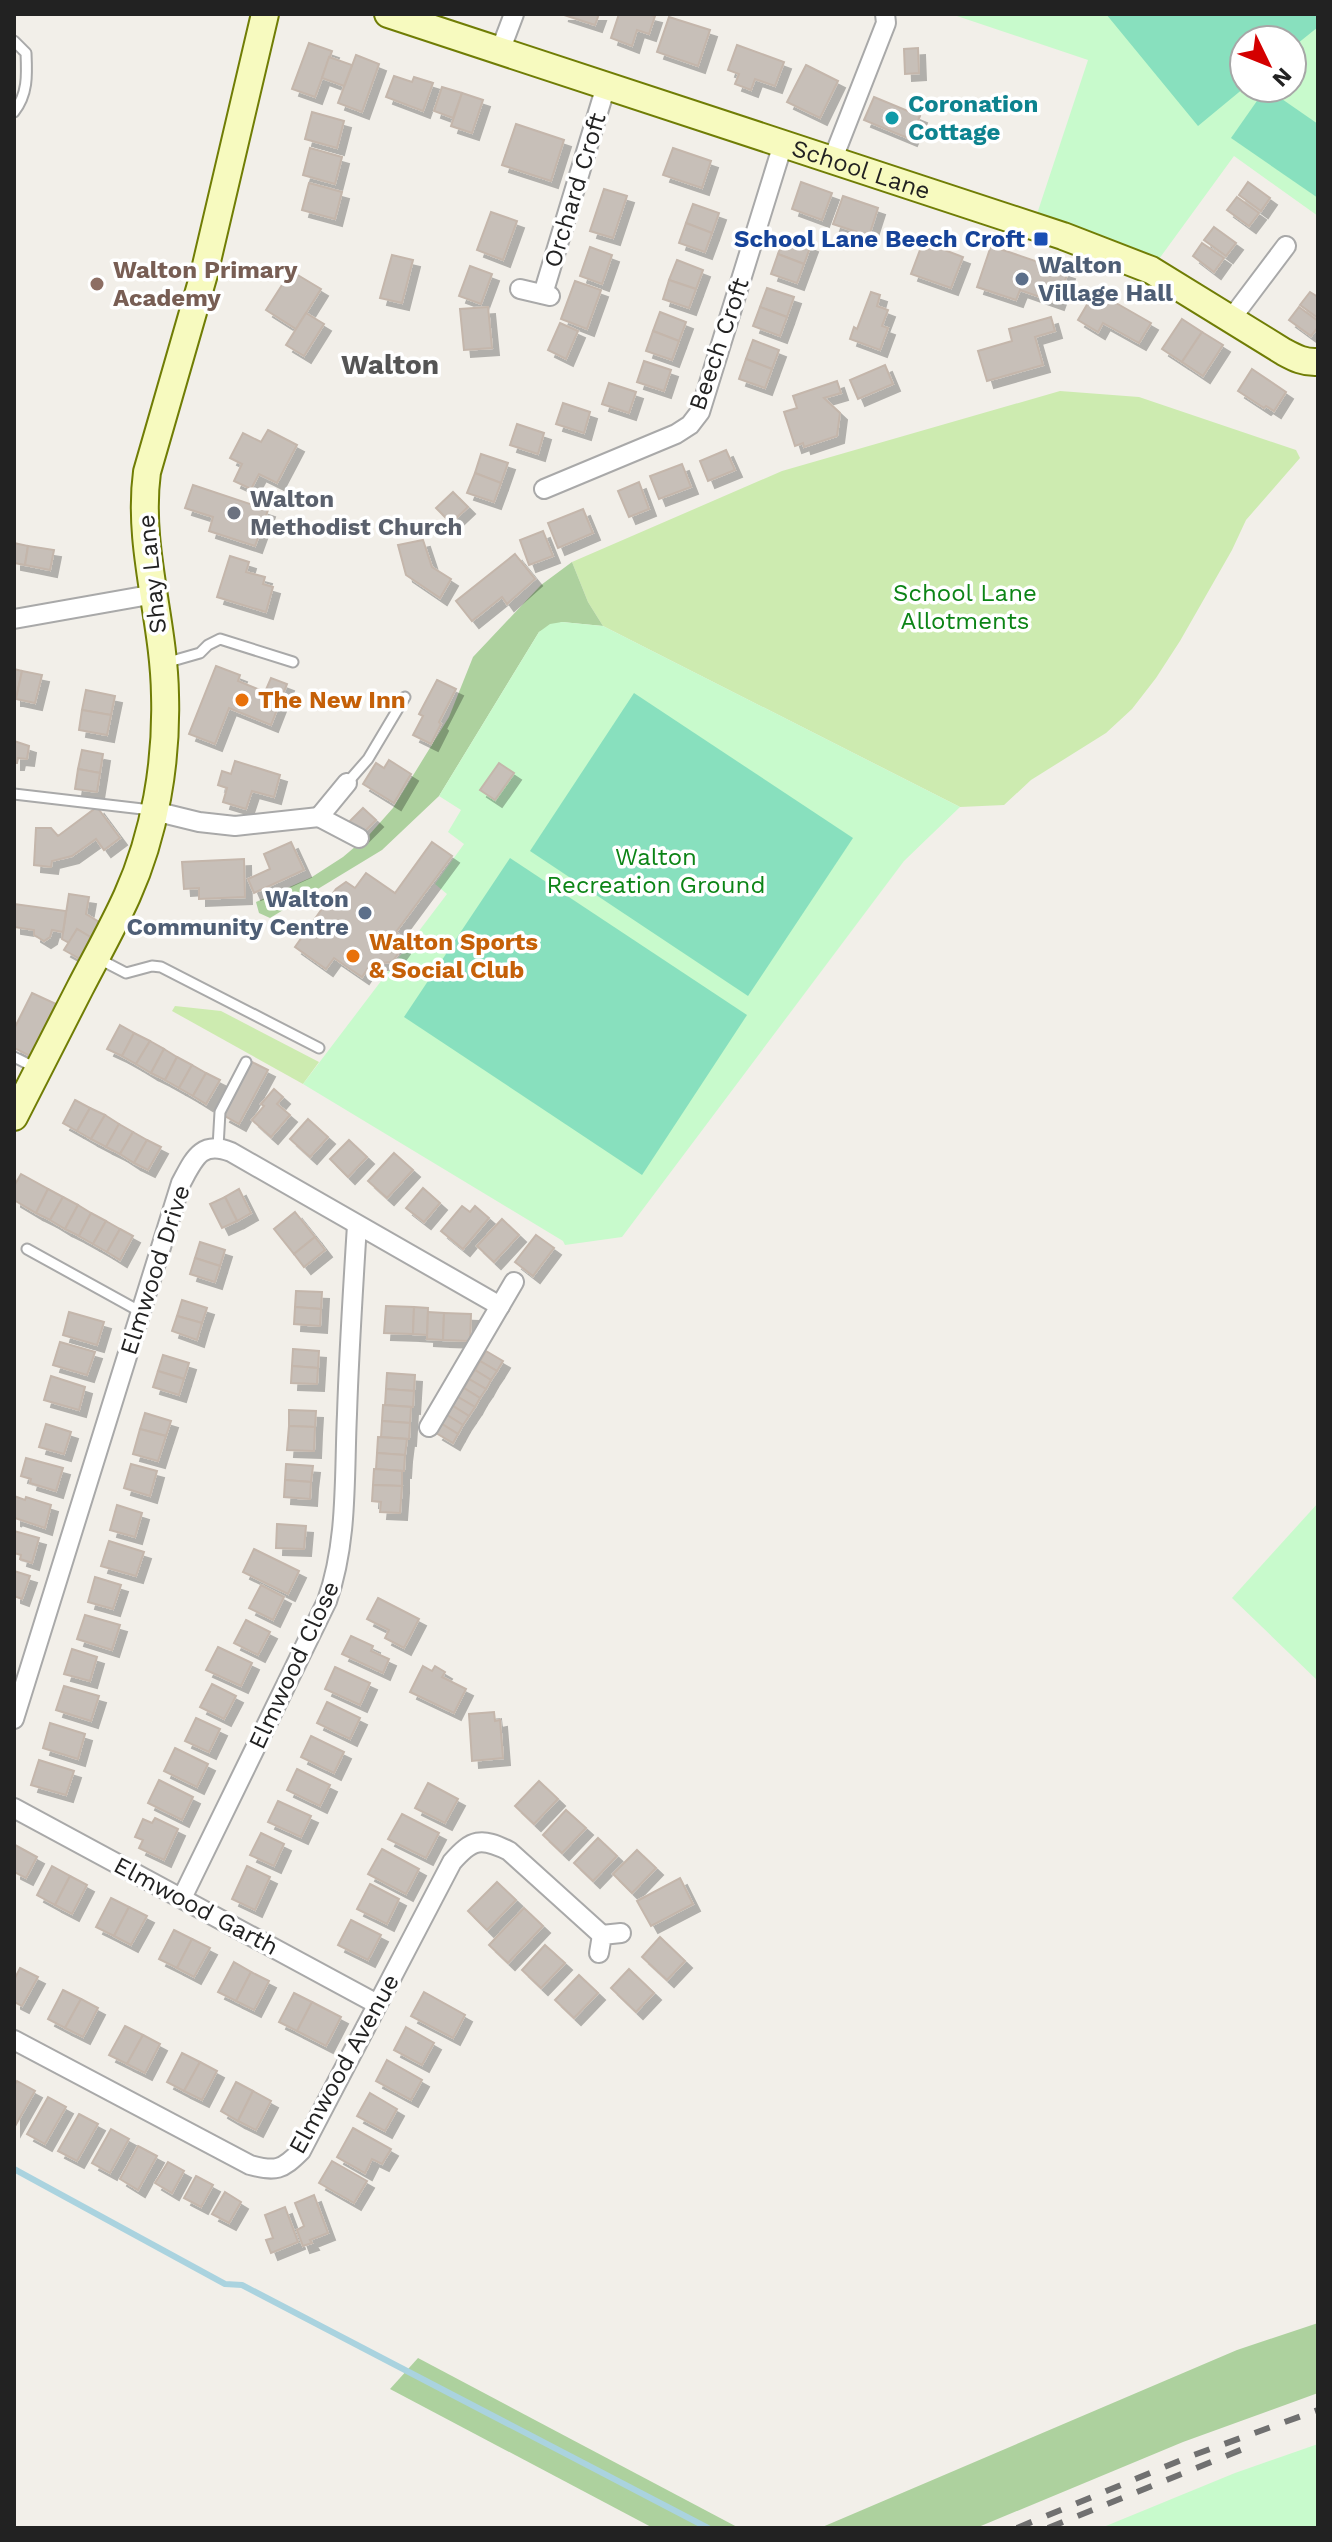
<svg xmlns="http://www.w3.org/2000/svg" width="1332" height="2542" viewBox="0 0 1332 2542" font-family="'Work Sans',sans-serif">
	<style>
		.grass { fill: #cdebb0 }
		.forest { fill: #add19e }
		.park { fill: #c8facc; fill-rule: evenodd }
		.pitch { fill: #88e0be }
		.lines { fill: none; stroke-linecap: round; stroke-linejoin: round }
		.stream { stroke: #aad3df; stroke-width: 6 }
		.building { fill: #c7bfb8; stroke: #c4b6ab; stroke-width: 2; filter: url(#shadow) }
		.lane-casing { stroke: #a9a9a9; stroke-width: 13 }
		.street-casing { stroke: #a9a9a9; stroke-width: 22 }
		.secondary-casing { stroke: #707d05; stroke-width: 30 }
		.lane { stroke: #fff; stroke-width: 9 }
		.street { stroke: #fff; stroke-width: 18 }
		.secondary { stroke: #f7fabf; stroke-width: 26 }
		.rail { stroke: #707070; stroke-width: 6; stroke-dasharray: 16 16; stroke-linecap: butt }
		.culture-dot { fill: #0f9aa8; stroke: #fff; stroke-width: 3 }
		.transit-dot { fill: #1a4fb4; stroke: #fff; stroke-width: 3 }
		.service-dot { fill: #5c6f8a; stroke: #fff; stroke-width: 3 }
		.education-dot { fill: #8d6e63; stroke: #fff; stroke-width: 3 }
		.worship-dot { fill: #6b7280; stroke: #fff; stroke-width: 3 }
		.food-dot { fill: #e8710a; stroke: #fff; stroke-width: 3 }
		.labels { text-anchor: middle; stroke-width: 7; stroke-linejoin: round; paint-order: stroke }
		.culture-label { font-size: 24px; font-weight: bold; fill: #0d838f; stroke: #fff; text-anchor: start }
		.street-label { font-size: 24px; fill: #222; stroke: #fff }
		.transit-label { font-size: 24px; font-weight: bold; fill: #164399; stroke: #fff; text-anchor: end }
		.service-label { font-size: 24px; font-weight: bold; fill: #4e5e75; stroke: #fff; text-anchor: start }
		.education-label { font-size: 24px; font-weight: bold; fill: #785e54; stroke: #fff; text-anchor: start }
		.worship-label { font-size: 24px; font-weight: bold; fill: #5b616d; stroke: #fff; text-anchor: start }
		.park-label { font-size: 24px; fill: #0c8416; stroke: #fff }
		.food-label { font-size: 24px; font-weight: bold; fill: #c56008; stroke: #fff; text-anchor: start }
		.quarter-label { font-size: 28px; font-weight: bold; fill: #555; stroke: #fff }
	</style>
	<defs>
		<filter id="shadow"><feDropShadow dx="7" dy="7" stdDeviation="0" flood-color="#0004"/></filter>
	</defs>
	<rect width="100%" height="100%" fill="#f2efe9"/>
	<g class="grass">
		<path d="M1060,391l79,6 157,53 4,8 -54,62 -14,30 -52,91 -24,37 -24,31 -26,24 -75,47 -27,25 -44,2 -357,-181 -15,-24 -16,-40 210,-91z"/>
		<path d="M175,1006l46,5 98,51 -16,22 -131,-73z"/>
	</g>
	<g class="forest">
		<path d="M572,562l16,40 15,24 -41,-4 -23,10 -100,164 -57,54 -112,68 -11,-5 -3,-11 56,-25 31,-20 26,-22 24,-27 56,-91 24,-60 68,-72z"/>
		<path d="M1318,2323v70l-135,49 -207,86h-156l417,-178z"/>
		<path d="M418,2358l321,170h-86l-263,-139z"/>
	</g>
	<g class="park">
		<path d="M951,14h367v202l-84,-60 -83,114 -118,-44 55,-166zM1244,40h48v48h-48z"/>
		<path d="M562,622l41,4 357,181 -56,54 -282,376 -57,8 -2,-4 -260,-157 144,-190 -12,-10 29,-40 -16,-12 13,-22 -22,-14 100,-164 11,-8z"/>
		<path d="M1318,1503v178l-86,-83z"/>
		<path d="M1318,2444v84h-217l134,-55z"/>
	</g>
	<g class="pitch">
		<path d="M1106,14h212v13l-26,21v-8h-48v48l-46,38z"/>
		<path d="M1266,88l52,36v74l-87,-60z"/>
		<path d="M634,693l219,145 -105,158 -218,-145z"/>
		<path d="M510,858l237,157 -105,160 -238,-158z"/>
	</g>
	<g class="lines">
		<path class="stream" d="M14,2169l211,115 17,1 466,243"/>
	</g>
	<g class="building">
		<path d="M561,14h38l-4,11z"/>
		<path d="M619,14h28l8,2 -6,18 -12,-4 -5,16 -21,-8z"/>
		<path d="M669,17l41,13 -12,36 -41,-14z"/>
		<path d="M309,43l23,8 -17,46 -23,-8z"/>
		<path d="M737,45l47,17 -9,24 -20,-7 -4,11 -16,-6 4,-10 -11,-4z"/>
		<path d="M918,48l1,25 -14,1 -1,-25z"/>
		<path d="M356,55l23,9 -17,48 -24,-9z"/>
		<path d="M329,57l23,8 -8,21 -22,-8z"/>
		<path d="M806,65l32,16 -18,37 -33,-16z"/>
		<path d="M394,76l18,6 2,-5 19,6 -10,28 -37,-14z"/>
		<path d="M442,87l20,6 -9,25 -19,-7z"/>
		<path d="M462,93l21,7 -11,33 -21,-7z"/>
		<path d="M874,97l46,19 -10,23 -46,-19z"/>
		<path d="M312,112l32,9 -7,27 -32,-9z"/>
		<path d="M516,124l48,16 -13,41 -49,-16z"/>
		<path d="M310,148l32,9 -7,27 -32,-9z"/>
		<path d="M673,148l38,13 -9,27 -39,-13z"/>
		<path d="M801,182l31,11 -10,27 -30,-11z"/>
		<path d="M1248,182l22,16 -9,13 -22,-16z"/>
		<path d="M309,183l33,9 -7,27 -33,-9z"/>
		<path d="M604,189l23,7 -14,42 -23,-7z"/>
		<path d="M843,196l35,12 -9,28 -36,-12z"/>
		<path d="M1237,197l22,16 -10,13 -22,-16z"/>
		<path d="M693,204l26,9 -7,20 -26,-10z"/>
		<path d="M491,212l26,9 -14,39 -26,-10z"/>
		<path d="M686,223l26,10 -7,19 -26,-9z"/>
		<path d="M1214,227l22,16 -10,13 -22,-16z"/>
		<path d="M785,235l26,10 -7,19 -26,-10z"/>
		<path d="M923,242l40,15 -12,31 -40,-14z"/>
		<path d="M1202,243l22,15 -10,14 -21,-16z"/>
		<path d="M991,246l77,26 -11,31 -37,-13 -4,10 -39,-13z"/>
		<path d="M590,247l22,8 -10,29 -22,-8z"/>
		<path d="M778,254l26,10 -7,19 -26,-9z"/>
		<path d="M392,255l21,5 -11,43 -22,-5z"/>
		<path d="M677,260l26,10 -7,19 -27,-9z"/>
		<path d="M470,266l22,8 -11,30 -22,-8z"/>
		<path d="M291,271l30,18 -25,40 -30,-19z"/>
		<path d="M669,280l27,9 -7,19 -26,-9z"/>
		<path d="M575,281l26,9 -14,39 -26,-10z"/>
		<path d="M767,288l27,9 -7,20 -27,-10z"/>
		<path d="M1095,291l56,32 -12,20 -36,-20 -5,9 -20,-12z"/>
		<path d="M871,292l9,3 -3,11 11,4 -6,16 6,2 -8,22 -30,-11 4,-12 3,2z"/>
		<path d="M1310,292l8,5v21l-18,-13z"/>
		<path d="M488,307l4,41 -28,2 -4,-41z"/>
		<path d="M760,307l27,10 -7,19 -27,-10z"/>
		<path d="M1299,307l19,14v6l-7,9 -22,-16z"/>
		<path d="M660,312l26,10 -7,19 -26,-10z"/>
		<path d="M306,313l18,11 -20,32 -18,-11z"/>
		<path d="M1051,317l4,14 -20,6 8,28 -56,16 -9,-30 34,-10 -3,-12z"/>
		<path d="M1182,319l20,13 -20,30 -20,-13z"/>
		<path d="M560,323l18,8 -12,28 -18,-9z"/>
		<path d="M653,331l26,10 -7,19 -26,-9z"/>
		<path d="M1202,332l21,13 -20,31 -21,-14z"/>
		<path d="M753,340l26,10 -7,19 -26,-10z"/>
		<path d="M746,359l26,10 -7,19 -26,-9z"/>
		<path d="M644,361l27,9 -7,21 -27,-9z"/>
		<path d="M885,365l8,19 -35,15 -8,-19z"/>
		<path d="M1252,369l34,23 -12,19 -8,-5 -2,2 -26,-17z"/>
		<path d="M837,381l4,12 -17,5 16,15 -3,23 -33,11 -1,-4 -8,3 -11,-34 13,-4 -4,-12z"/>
		<path d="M609,383l27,9 -7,21 -27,-9z"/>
		<path d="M563,403l27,9 -6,21 -28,-9z"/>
		<path d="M517,424l27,9 -6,21 -28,-9z"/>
		<path d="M268,430l29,15 -20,38 -18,-9 -8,15 -17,-8 8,-17 -12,-6 13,-25 18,9z"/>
		<path d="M726,450l9,20 -27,11 -8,-20z"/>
		<path d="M481,454l27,9 -7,20 -26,-10z"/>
		<path d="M682,464l9,23 -32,12 -9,-23z"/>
		<path d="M475,473l26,10 -7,19 -27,-9z"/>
		<path d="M639,482l10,27 -20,8 -11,-26z"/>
		<path d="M193,485l75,25 -13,36 -46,-15 4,-14 -28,-9z"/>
		<path d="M453,492l15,15 -17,16 -15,-15z"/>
		<path d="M583,509l10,24 -35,15 -10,-25z"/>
		<path d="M543,531l10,25 -24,9 -9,-25z"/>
		<path d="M423,540l9,27 19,12 -11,19 -34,-23 -8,-30z"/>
		<path d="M14,543l14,3 -3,19 -11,-2z"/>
		<path d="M28,546l26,4 -4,20 -25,-5z"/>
		<path d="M515,554l20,25 -28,25 -5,-7 -30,24 -16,-20z"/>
		<path d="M230,556l19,6 -3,10 19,5 -2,7 10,3 -7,25 -49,-15z"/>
		<path d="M216,666l24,9 -2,6 27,11 6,-14 16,6 -16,41 -42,-17 -14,36 -26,-10z"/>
		<path d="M14,669l8,2 -6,28h-2z"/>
		<path d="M22,671l20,4 -7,28 -19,-4z"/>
		<path d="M437,680l19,9 -17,33 2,2 -10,20 -18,-9 10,-19 -4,-2z"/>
		<path d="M86,690l29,6 -4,19 -29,-5z"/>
		<path d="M82,710l29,5 -4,20 -28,-5z"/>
		<path d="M14,741l15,5 -2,13 -9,-1 -1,5h-3z"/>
		<path d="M82,750l21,4 -3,19 -22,-4z"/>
		<path d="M389,760l22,14 -17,29 -31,-19 13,-21 8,5z"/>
		<path d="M235,761l45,14 -6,22 -22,-6 -6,18 -23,-7 4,-14 -9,-3 4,-14 9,3z"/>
		<path d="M499,763l15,10 -19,27 -15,-10z"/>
		<path d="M78,769l22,4 -3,19 -22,-3z"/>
		<path d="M97,807l23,31 -16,12 -8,-11 -24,17 -20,5 -1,6 -17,-2 2,-37h15l7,8z"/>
		<path d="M363,808l13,12 -15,15 -13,-12z"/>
		<path d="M291,842l13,28 -50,23 -6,-14 22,-10 -6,-15z"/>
		<path d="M432,842l20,14 -56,76 5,4 2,11 -11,15 -12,1 -6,-4 -12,18 -28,-19 -8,11 -31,-22 41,-58 10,-7 9,6 11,-15 29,20z"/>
		<path d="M244,859l1,38 -46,2v-11l-15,1 -2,-27z"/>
		<path d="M69,894l20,3 -3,17 15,9 -9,15 -15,-9 -8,14 -7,-4z"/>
		<path d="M14,904l52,7 -3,21 -11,-2 -2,7 -6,4 -10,-6v-5l-20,-3z"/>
		<path d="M77,929l15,9 -12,21 -16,-9z"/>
		<path d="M32,993l24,11 -26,52 -16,-8v-19z"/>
		<path d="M120,1025l14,8 -12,23 -15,-7z"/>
		<path d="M134,1033l16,8 -14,23 -14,-8z"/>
		<path d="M150,1041l14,8 -13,24 -15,-9z"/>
		<path d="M164,1049l13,8 -12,23 -14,-7z"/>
		<path d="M177,1057l15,8 -13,23 -14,-8z"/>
		<path d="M252,1062l16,8 -29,54 -16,-9z"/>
		<path d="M192,1065l14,8 -13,23 -14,-8z"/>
		<path d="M206,1073l14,7 -14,24 -13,-8z"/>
		<path d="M274,1089l9,8 -6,7 13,11 -19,22 -19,-17 12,-14 -3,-2z"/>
		<path d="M75,1100l15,8 -13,23 -14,-8z"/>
		<path d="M90,1108l15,7 -14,24 -14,-8z"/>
		<path d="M105,1115l14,9 -13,23 -15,-8z"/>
		<path d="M308,1119l20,18 -18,20 -20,-18z"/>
		<path d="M119,1124l14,8 -13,22 -14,-7z"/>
		<path d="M133,1132l14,8 -13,23 -14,-9z"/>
		<path d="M147,1140l14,7 -13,23 -14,-7z"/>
		<path d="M349,1140l18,17 -19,20 -18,-18z"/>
		<path d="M394,1153l19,17 -26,28 -19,-17z"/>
		<path d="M21,1174l27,15 -12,24 -22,-13v-14z"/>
		<path d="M423,1188l17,15 -16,19 -18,-14z"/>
		<path d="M48,1189l15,8 -13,23 -14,-7z"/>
		<path d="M239,1189l12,24 -14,8 -12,-24z"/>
		<path d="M63,1197l15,8 -13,24 -15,-9z"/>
		<path d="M225,1197l12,24 -15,7 -12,-24z"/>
		<path d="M78,1205l13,8 -12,23 -14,-7z"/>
		<path d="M462,1206l8,6 5,-6 14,12 -26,31 -22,-18z"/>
		<path d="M295,1212l20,25 -21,17 -20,-25z"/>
		<path d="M91,1213l15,8 -13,23 -14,-8z"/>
		<path d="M502,1219l17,16 -25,27 -17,-16z"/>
		<path d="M106,1221l14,8 -13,23 -14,-8z"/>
		<path d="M120,1229l13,7 -13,24 -13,-8z"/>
		<path d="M536,1235l18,13 -21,28 -18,-14z"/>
		<path d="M315,1237l10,13 -21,17 -10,-13z"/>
		<path d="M200,1242l25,8 -5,16 -25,-8z"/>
		<path d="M195,1258l25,8 -5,16 -25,-8z"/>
		<path d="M296,1291l26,1 -1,17 -26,-2z"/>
		<path d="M182,1300l25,8 -5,15 -25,-7z"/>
		<path d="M386,1306l28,1 -1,27 -29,-1z"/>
		<path d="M295,1307l26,2 -1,17 -26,-2z"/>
		<path d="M414,1307l14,1 -1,27 -14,-1z"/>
		<path d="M69,1312l35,10 -7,23 -34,-10z"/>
		<path d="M428,1312l16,1 -1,27 -16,-1z"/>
		<path d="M444,1313l27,1 -1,27 -27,-1z"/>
		<path d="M177,1316l25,7 -5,17 -25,-9z"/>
		<path d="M60,1342l35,10 -8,23 -34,-10z"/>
		<path d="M293,1349l26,2 -1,17 -26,-2z"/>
		<path d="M486,1351l17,10 -6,10 -17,-10z"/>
		<path d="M163,1355l26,8 -5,16 -26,-8z"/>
		<path d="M480,1361l17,10 -6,9 -16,-10z"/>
		<path d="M292,1366l26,2 -1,16 -26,-1z"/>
		<path d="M475,1370l16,10 -5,9 -17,-10z"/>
		<path d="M158,1371l26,8 -5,16 -26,-8z"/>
		<path d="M387,1373l28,2 -1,16 -28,-2z"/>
		<path d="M51,1376l34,11 -6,23 -35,-10z"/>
		<path d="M469,1379l17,10 -6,9 -16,-10z"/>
		<path d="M464,1388l16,10 -5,9 -17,-10z"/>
		<path d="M386,1389l28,2 -1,16 -28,-2z"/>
		<path d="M458,1397l17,10 -6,9 -16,-10z"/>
		<path d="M383,1405l28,2 -1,16 -28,-2z"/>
		<path d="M453,1406l16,10 -6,9 -16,-10z"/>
		<path d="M289,1410l27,1 -1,16 -26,-1z"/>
		<path d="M145,1413l26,8 -5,15 -26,-7z"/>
		<path d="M447,1415l16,10 -5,9 -16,-10z"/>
		<path d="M382,1421l28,2 -1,16 -28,-2z"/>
		<path d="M46,1424l25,8 -7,22 -25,-7z"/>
		<path d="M442,1424l16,10 -5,9 -17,-10z"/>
		<path d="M289,1426l26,1 -1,24 -27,-1z"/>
		<path d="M140,1429l26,7 -8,25 -25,-7z"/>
		<path d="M378,1437l29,2 -2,16 -28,-2z"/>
		<path d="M377,1453l28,2 -1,16 -28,-2z"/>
		<path d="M26,1458l37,10 -7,23 -26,-8 1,-4 -10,-3z"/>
		<path d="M131,1464l26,7 -7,25 -26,-8z"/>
		<path d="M286,1464l27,2 -2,16 -26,-2z"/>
		<path d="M374,1469l28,2v15l-29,-1z"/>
		<path d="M285,1480l26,2 -1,17 -26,-2z"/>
		<path d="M373,1485l29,1 -2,27 -20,-1 1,-10 -9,-1z"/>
		<path d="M14,1496l11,4 1,-3 25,8 -6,23 -30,-10 -1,2z"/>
		<path d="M117,1505l25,8 -7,24 -25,-7z"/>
		<path d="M277,1524l29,2 -2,23 -28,-1z"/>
		<path d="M14,1531l25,7 -7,25 -12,-4 1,-4 -7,-2z"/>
		<path d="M109,1541l35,11 -8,24 -35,-10z"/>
		<path d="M254,1549l45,22 -11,23 -45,-22z"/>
		<path d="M14,1571l16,5 -8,23 -8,-3z"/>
		<path d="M95,1577l26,8 -8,24 -25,-7z"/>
		<path d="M261,1585l23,12 -11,23 -24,-12z"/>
		<path d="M378,1598l41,21 -15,29 -19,-10 4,-8 -22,-11z"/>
		<path d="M85,1615l35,10 -8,25 -35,-11z"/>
		<path d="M246,1620l24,12 -12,23 -24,-12z"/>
		<path d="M351,1636l22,10 -2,5 18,8 -6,14 -41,-19z"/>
		<path d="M218,1647l34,16 -11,23 -35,-16z"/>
		<path d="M72,1649l25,8 -7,24 -26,-7z"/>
		<path d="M423,1666l9,5 3,-5 10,6 -3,5 24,12 -12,24 -44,-21z"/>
		<path d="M335,1667l35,16 -10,22 -35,-16z"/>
		<path d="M212,1684l24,12 -12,23 -24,-12z"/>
		<path d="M64,1686l35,10 -8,25 -35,-11z"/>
		<path d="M327,1702l33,16 -10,21 -33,-16z"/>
		<path d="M494,1712l1,9 5,-1 3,38 -31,3 -3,-47z"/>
		<path d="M196,1718l24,11 -11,23 -24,-11z"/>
		<path d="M50,1723l35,11 -7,25 -35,-11z"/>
		<path d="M311,1736l33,16 -10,21 -33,-16z"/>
		<path d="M175,1748l33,16 -11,23 -33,-16z"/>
		<path d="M39,1760l35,11 -8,24 -35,-10z"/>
		<path d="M297,1769l33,16 -10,21 -33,-16z"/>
		<path d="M159,1780l34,17 -11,23 -34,-17z"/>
		<path d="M539,1781l19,18 -24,25 -19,-18z"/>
		<path d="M428,1783l30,16 -13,24 -30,-15z"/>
		<path d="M278,1801l33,15 -10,21 -33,-15z"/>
		<path d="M566,1810l20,18 -24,25 -19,-18z"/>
		<path d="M402,1814l37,19 -13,25 -38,-19z"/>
		<path d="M155,1818l23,11 -14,31 -25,-12 4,-8 -8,-3 8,-18 9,4z"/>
		<path d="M261,1833l23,11 -10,22 -24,-11z"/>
		<path d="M598,1838l19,18 -24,25 -19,-18z"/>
		<path d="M15,1845l22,12 -11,21 -12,-6z"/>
		<path d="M382,1849l37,20 -13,25 -38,-20z"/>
		<path d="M637,1850l19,18 -24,25 -19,-19z"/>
		<path d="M52,1866l18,10 -15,29 -18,-10z"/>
		<path d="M247,1866l23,11 -15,33 -23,-11z"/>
		<path d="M70,1876l17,9 -15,29 -17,-9z"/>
		<path d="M680,1878l13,26 -42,22 -14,-25z"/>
		<path d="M497,1882l19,18 -29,30 -19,-19z"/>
		<path d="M370,1884l29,15 -12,25 -30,-15z"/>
		<path d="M111,1898l18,9 -15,29 -18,-9z"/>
		<path d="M129,1907l18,9 -16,29 -17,-9z"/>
		<path d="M524,1908l19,18 -35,37 -19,-18z"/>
		<path d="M351,1920l30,15 -13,25 -30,-15z"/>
		<path d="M174,1930l18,9 -15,29 -18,-9z"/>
		<path d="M660,1937l25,24 -18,19 -25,-23z"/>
		<path d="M192,1939l18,9 -16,29 -17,-9z"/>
		<path d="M545,1945l20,18 -24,25 -19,-18z"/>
		<path d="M234,1962l17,10 -15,29 -18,-9z"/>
		<path d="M20,1968l18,9 -16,29 -8,-4v-22z"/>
		<path d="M629,1969l25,24 -18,19 -25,-24z"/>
		<path d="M251,1972l18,9 -15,29 -18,-9z"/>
		<path d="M579,1975l19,18 -24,25 -19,-18z"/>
		<path d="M63,1990l18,9 -16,29 -17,-9z"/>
		<path d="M424,1992l41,23 -12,23 -42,-22z"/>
		<path d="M294,1993l18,9 -15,29 -18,-9z"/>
		<path d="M81,1999l17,9 -15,29 -18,-9z"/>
		<path d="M312,2002l29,15 -15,29 -29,-15z"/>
		<path d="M125,2026l18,9 -16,29 -18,-9z"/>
		<path d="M406,2027l28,16 -12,22 -28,-15z"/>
		<path d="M143,2035l17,9 -15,29 -18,-9z"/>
		<path d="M182,2053l18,9 -16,29 -17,-9z"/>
		<path d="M387,2060l35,20 -11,20 -35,-19z"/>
		<path d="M200,2062l17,9 -15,29 -18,-9z"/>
		<path d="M17,2081l18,10 -21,37v-42z"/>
		<path d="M236,2082l17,9 -15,30 -17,-10z"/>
		<path d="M253,2091l18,10 -15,29 -18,-9z"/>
		<path d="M370,2093l27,16 -12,22 -28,-15z"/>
		<path d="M48,2097l18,10 -21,37 -18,-10z"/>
		<path d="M79,2114l19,10 -21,37 -19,-10z"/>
		<path d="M353,2128l38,21 -9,15 -10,-5 -7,14 -28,-16z"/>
		<path d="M111,2129l18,10 -19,34 -18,-10z"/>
		<path d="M138,2146l19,10 -19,34 -18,-11z"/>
		<path d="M332,2161l35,20 -13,22 -35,-20z"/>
		<path d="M168,2162l16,9 -12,22 -17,-10z"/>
		<path d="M196,2176l17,9 -12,22 -17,-9z"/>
		<path d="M225,2192l16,10 -12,21 -17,-9z"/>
		<path d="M314,2195l14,38 -18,7 2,3 -9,3 -6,-16 7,-4 -9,-23z"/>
		<path d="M285,2207l13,35 -27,11 -5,-13 7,-2 -8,-23z"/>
	</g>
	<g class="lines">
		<g class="lane-casing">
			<g id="lane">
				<path d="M14,41l12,12c1,22 2,41 -12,59"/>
				<path d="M165,663l35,-10 8,-8 12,-6 73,23"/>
				<path d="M347,783l21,-24 37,-62"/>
				<path d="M14,794l137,16"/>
				<path d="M99,959l27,14 26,-7 9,1 158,81"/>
				<path d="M14,1057l22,11"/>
				<path d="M218,1147l2,-35 26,-50"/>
				<path d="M27,1249l114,63"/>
			</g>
		</g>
		<g class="street-casing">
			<g id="street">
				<path d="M500,51l14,-37"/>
				<path d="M832,161l54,-138 -1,-9"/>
				<path d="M520,289l30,7"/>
				<path d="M543,294l63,-208"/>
				<path d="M1231,319l55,-73"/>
				<path d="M544,489l132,-55 14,-9 10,-13 83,-268"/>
				<path d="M14,619l141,-25"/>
				<path d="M347,783l-28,34 40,21"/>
				<path d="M154,811l45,11 36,4 84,-9"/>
				<path d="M429,1427l85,-145"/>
				<path d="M14,1719l167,-536c13,-24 20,-43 50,-31l269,154"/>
				<path d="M14,1808l363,196"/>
				<path d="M182,1898l145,-297c21,-60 17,-124 20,-187 2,-63 6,-126 10,-189"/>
				<path d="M599,1953l3,-18 19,-2"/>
				<path d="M14,2040l236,125c26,7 32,5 51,-14l151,-289c20,-23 29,-25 57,-11l93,84"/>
			</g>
		</g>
		<g class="secondary-casing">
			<g id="secondary">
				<path id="s1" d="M388,14l675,222 88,34 133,82c11,6 21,11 34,10"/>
				<path d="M14,1117c22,-43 44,-86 66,-129 16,-31 33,-61 47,-92 28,-62 40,-134 38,-201 -1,-75 -28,-149 -18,-223l57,-198 61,-260"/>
			</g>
		</g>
		<use href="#lane" class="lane"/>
		<use href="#street" class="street"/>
		<use href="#secondary" class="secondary"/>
		<g class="rail">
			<path d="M1017,2528l174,-72 127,-46"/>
			<path d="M1048,2528l195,-79"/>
		</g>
	</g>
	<circle class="culture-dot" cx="892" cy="118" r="8"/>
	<rect class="transit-dot" x="1033" y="231" width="16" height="16" rx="4"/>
	<g class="service-dot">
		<circle cx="1022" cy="279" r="8"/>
		<circle cx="365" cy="913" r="8"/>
	</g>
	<circle class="education-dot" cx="97" cy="284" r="8"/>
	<circle class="worship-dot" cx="234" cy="513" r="8"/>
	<g class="food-dot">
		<circle cx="242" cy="700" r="8"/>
		<circle cx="353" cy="956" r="8"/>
	</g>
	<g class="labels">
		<g class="culture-label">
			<text x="908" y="112">Coronation<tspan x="908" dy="28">Cottage</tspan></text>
		</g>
		<g class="street-label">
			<text dy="8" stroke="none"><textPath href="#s1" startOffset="498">School Lane</textPath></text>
			<text transform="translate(575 190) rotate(-73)" y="8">Orchard Croft</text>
			<text transform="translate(719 344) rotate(-71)" y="8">Beech Croft</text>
			<text transform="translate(152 574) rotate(-96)" y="8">Shay Lane</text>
			<text transform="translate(155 1270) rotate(-72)" y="8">Elmwood Drive</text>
			<text transform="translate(294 1665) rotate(-65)" y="8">Elmwood Close</text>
			<text transform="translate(196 1906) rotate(28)" y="8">Elmwood Garth</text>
			<text transform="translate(344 2064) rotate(-61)" y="8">Elmwood Avenue</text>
		</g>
		<g class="transit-label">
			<text x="1025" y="247">School Lane Beech Croft</text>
		</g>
		<g class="service-label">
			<text x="1038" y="273">Walton<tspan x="1038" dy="28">Village Hall</tspan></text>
			<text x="349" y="907" text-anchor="end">Walton<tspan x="349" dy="28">Community Centre</tspan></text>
		</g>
		<g class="education-label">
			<text x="113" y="278">Walton Primary<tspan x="113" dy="28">Academy</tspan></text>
		</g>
		<g class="worship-label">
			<text x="250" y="507">Walton<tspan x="250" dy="28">Methodist Church</tspan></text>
		</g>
		<g class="park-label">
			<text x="965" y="601">School Lane<tspan x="965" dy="28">Allotments</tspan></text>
			<text x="656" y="865">Walton<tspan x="656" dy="28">Recreation Ground</tspan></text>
		</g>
		<g class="food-label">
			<text x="258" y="708">The New Inn</text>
			<text x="369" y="950">Walton Sports<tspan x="369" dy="28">&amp; Social Club</tspan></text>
		</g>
		<g class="quarter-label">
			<text x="390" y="374">Walton</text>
		</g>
	</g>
	<rect width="1332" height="2542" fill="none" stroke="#222222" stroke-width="32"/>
	<g transform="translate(1268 64) rotate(133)"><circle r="38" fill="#ffffff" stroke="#a7a7a7" stroke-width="2"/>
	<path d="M0-6L14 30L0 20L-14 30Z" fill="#d40000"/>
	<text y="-12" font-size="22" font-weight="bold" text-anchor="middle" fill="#222222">N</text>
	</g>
</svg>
